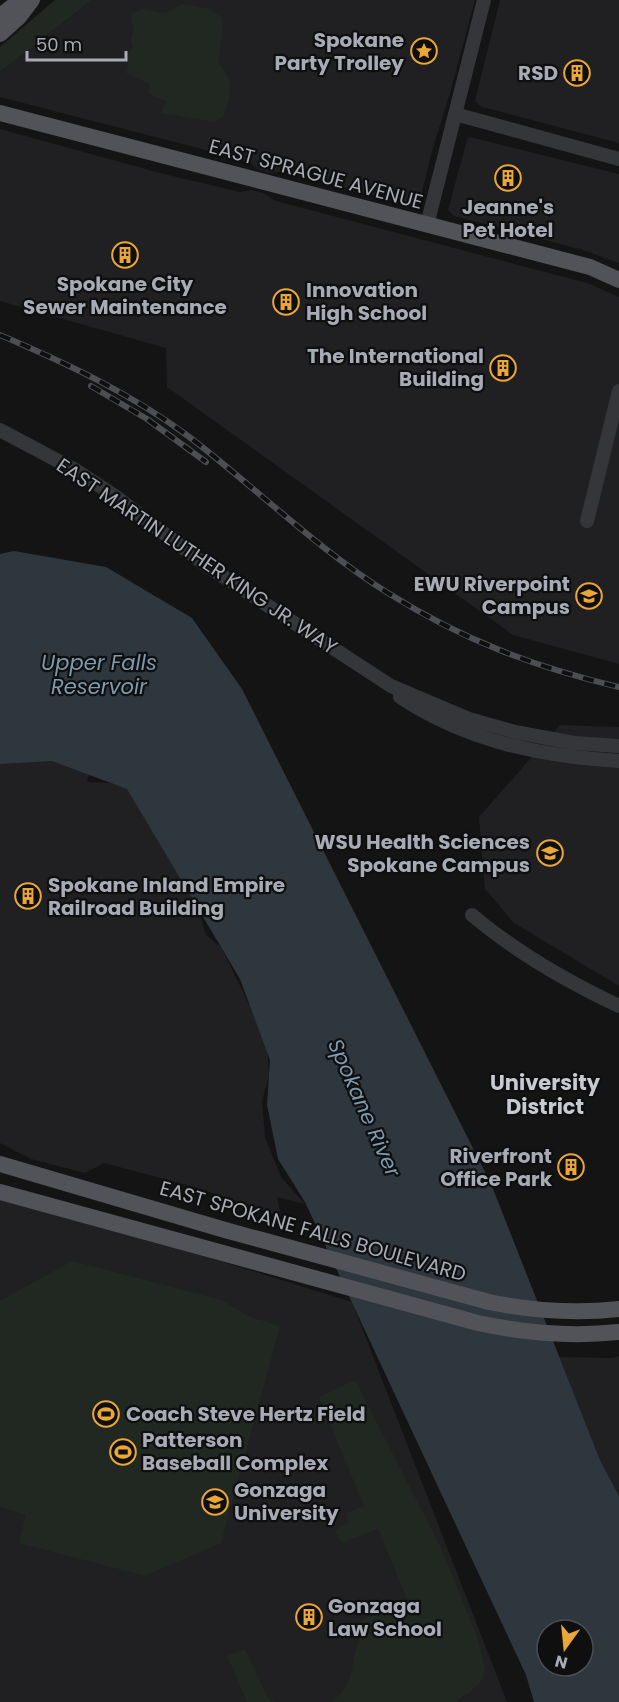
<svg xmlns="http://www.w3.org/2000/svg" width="619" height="1702" viewBox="0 0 619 1702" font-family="Poppins,sans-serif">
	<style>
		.built { fill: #202022 }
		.green { fill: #202821 }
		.water { fill: #2d373d; fill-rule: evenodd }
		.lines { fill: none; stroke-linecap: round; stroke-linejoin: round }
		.minor { stroke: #35363a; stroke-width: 14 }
		.major { stroke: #515359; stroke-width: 16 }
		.rail-casing { stroke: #4c4e53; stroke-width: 6 }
		.rail { stroke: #0f0f10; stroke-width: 4; stroke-dasharray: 11; stroke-linecap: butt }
		.labels { text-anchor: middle; stroke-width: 4.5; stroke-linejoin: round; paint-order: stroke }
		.poi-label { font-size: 20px; font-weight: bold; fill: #a6abb5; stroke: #0f0f10; text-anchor: end }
		.street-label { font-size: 20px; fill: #a6abb5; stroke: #0f0f10 }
		.water-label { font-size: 21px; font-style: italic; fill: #7e9aaf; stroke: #0f0f10 }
		.neighbourhood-label { font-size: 21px; font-weight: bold; fill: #c7cad1; stroke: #0f0f10 }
	</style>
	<rect width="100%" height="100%" fill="#141415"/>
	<g class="built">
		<path d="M92,0h383l-25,93 -19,61 -11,46 -8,5 -130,-34 -11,2 -11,-3 -10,-7 -52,-15 -198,-51v-25z"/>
		<path d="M500,0h119v143l-137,-36 -7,-6z"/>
		<path d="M0,129l160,44 80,19 12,-2 11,3 13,8 311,82 32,14v367l-106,-29 -346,-248 -1,-39 -166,-47z"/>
		<path d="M470,137l149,37v89l-36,-13 -129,-34 -6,-6 19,-70z"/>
		<path d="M0,603l123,44 -36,135 23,1 21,6 65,112 10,34 15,12 46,94 2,34 -7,26 3,36 16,40 24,27 -28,-7 4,19 -90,-30 -87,-23 -19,10 -54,-14 -31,-16z"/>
		<path d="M560,725l59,2v259l-105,-63 -29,-34 -6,-72z"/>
		<path d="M0,1200l178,48 174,54 155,400h-507z"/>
		<path d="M619,1356v141l-19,-37 -41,-103 54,1z"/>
	</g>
	<g class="green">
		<path d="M55,0h37l-92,72v-25z"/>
		<path d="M182,4l27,5 13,9v18l-4,26 12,18 -1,20 -6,16 -8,6 -54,-9 5,-12 -17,-7v-10l-23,-11 2,-7 -1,-9 6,-10 -2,-6 3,-14 -3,-4 1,-9 10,-5 23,4z"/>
		<path d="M72,1261l150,39 26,16 32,10 -59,217 -76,33 -126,-33 7,-28 -26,-8v-206z"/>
		<path d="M355,1380l86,168 35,86 9,34 -3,12 -13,13 -10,5 -2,4h-126c28,-19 17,-45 32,-69l-4,-12 49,-20 -30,-72 -36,14 -7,-13 14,-7 -3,-10 18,-7 -45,-109z"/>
		<path d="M245,1649l21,45 4,6 4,2h-27l-20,-46z"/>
	</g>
	<path class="water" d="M14,551l92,16 86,51 50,71 249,495 109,276 19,36v206h-85l-8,-27 -221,-473 -27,-43 -11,-54 3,-45 -30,-81 -113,-190 -75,-28 -52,3v-210zM547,1630h36v36h-36z"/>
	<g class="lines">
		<g class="minor">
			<path d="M455,114l164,45"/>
			<path d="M427,225l57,-225"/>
			<path d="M0,430l77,41 38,25 92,70 184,120 78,33 46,13 59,11 45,3"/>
			<path d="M587,521l32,-130"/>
			<path d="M400,697c66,44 140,59 219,64"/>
			<path d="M472,915c45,38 94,66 147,91"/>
		</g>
		<g class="major">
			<path d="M0,16l21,-16"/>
			<path d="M0,34l19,-17 13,-17"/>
			<path d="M0,113l590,154 29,13"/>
			<path d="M0,1164l225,66 264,72c44,9 86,12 130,7"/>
			<path d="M0,1192l478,131c46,10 94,14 141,9"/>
		</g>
		<g class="rail-casing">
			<g id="rail">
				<path d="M0,335c66,28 130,58 188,101 67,51 128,112 200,157 75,47 146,74 231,94"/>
				<path d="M91,386l56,33 59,43"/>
			</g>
		</g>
		<use href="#rail" class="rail"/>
	</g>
	<defs>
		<g id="sight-ring" transform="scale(1.35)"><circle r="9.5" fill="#0f0f10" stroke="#eaa737" stroke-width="1.5"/><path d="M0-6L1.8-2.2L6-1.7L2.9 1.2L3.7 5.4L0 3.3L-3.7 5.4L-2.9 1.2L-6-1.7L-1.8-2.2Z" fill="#eaa737"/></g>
		<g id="building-ring" transform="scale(1.35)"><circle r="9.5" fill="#0f0f10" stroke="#eaa737" stroke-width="1.5"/><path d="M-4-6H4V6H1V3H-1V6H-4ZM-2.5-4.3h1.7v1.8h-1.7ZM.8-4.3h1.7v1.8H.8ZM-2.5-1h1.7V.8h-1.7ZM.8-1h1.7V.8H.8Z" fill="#eaa737"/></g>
		<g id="university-ring" transform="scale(1.35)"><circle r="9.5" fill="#0f0f10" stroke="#eaa737" stroke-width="1.5"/><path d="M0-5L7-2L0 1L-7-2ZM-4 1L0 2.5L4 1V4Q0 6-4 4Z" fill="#eaa737"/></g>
		<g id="stadium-ring" transform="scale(1.35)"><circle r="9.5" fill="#0f0f10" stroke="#eaa737" stroke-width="1.5"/><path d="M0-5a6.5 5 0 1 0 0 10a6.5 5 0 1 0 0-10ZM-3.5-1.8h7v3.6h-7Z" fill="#eaa737"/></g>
	</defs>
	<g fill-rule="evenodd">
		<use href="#sight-ring" x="424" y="51"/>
		<use href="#building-ring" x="577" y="73"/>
		<use href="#building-ring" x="508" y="178"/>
		<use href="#building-ring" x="125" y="255"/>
		<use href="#building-ring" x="286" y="302"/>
		<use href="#building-ring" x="503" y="368"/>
		<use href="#university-ring" x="589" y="596"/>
		<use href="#university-ring" x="550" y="853"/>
		<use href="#building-ring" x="28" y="896"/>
		<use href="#building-ring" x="571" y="1167"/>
		<use href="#stadium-ring" x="106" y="1414"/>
		<use href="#stadium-ring" x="123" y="1452"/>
		<use href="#university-ring" x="215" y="1502"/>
		<use href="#building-ring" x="309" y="1617"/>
	</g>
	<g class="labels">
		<g class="poi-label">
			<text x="404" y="47">Spokane<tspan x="404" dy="23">Party Trolley</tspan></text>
			<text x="558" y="80">RSD</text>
			<text x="508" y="214" text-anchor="middle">Jeanne's<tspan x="508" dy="23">Pet Hotel</tspan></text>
			<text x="125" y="291" text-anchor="middle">Spokane City<tspan x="125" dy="23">Sewer Maintenance</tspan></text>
			<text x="306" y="297" text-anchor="start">Innovation<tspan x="306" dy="23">High School</tspan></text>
			<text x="484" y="363">The International<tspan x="484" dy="23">Building</tspan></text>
			<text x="570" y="591">EWU Riverpoint<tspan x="570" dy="23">Campus</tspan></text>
			<text x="530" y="849">WSU Health Sciences<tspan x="530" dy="23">Spokane Campus</tspan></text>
			<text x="48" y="892" text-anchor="start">Spokane Inland Empire<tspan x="48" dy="23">Railroad Building</tspan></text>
			<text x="552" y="1163">Riverfront<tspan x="552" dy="23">Office Park</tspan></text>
			<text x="126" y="1421" text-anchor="start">Coach Steve Hertz Field</text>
			<text x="142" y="1447" text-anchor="start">Patterson<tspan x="142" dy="23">Baseball Complex</tspan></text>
			<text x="234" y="1497" text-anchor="start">Gonzaga<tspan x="234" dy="23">University</tspan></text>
			<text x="328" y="1613" text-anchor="start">Gonzaga<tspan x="328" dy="23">Law School</tspan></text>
		</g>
		<g class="street-label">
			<text transform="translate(316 174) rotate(15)" y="7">EAST SPRAGUE AVENUE</text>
			<text transform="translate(197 556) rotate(34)" y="7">EAST MARTIN LUTHER KING JR. WAY</text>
			<text transform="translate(313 1231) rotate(16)" y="7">EAST SPOKANE FALLS BOULEVARD</text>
		</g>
		<g class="water-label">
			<text x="99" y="670">Upper Falls<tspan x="99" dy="24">Reservoir</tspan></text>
			<text transform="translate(364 1108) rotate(66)" y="7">Spokane River</text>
		</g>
		<g class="neighbourhood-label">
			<text x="545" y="1090">University<tspan x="545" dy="24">District</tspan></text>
		</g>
	</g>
	<g transform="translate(565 1648) rotate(195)"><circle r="28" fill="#0f0f10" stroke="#4b4d52" stroke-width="1.5"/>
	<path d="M0-4.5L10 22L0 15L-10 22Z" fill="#eaa737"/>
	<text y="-9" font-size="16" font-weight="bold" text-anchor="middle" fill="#a6abb5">N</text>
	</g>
	<path d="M27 51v9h99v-9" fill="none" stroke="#a6abb5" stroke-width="3"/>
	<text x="36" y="51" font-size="18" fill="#a6abb5" stroke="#0f0f10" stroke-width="4.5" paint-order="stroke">50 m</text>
</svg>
